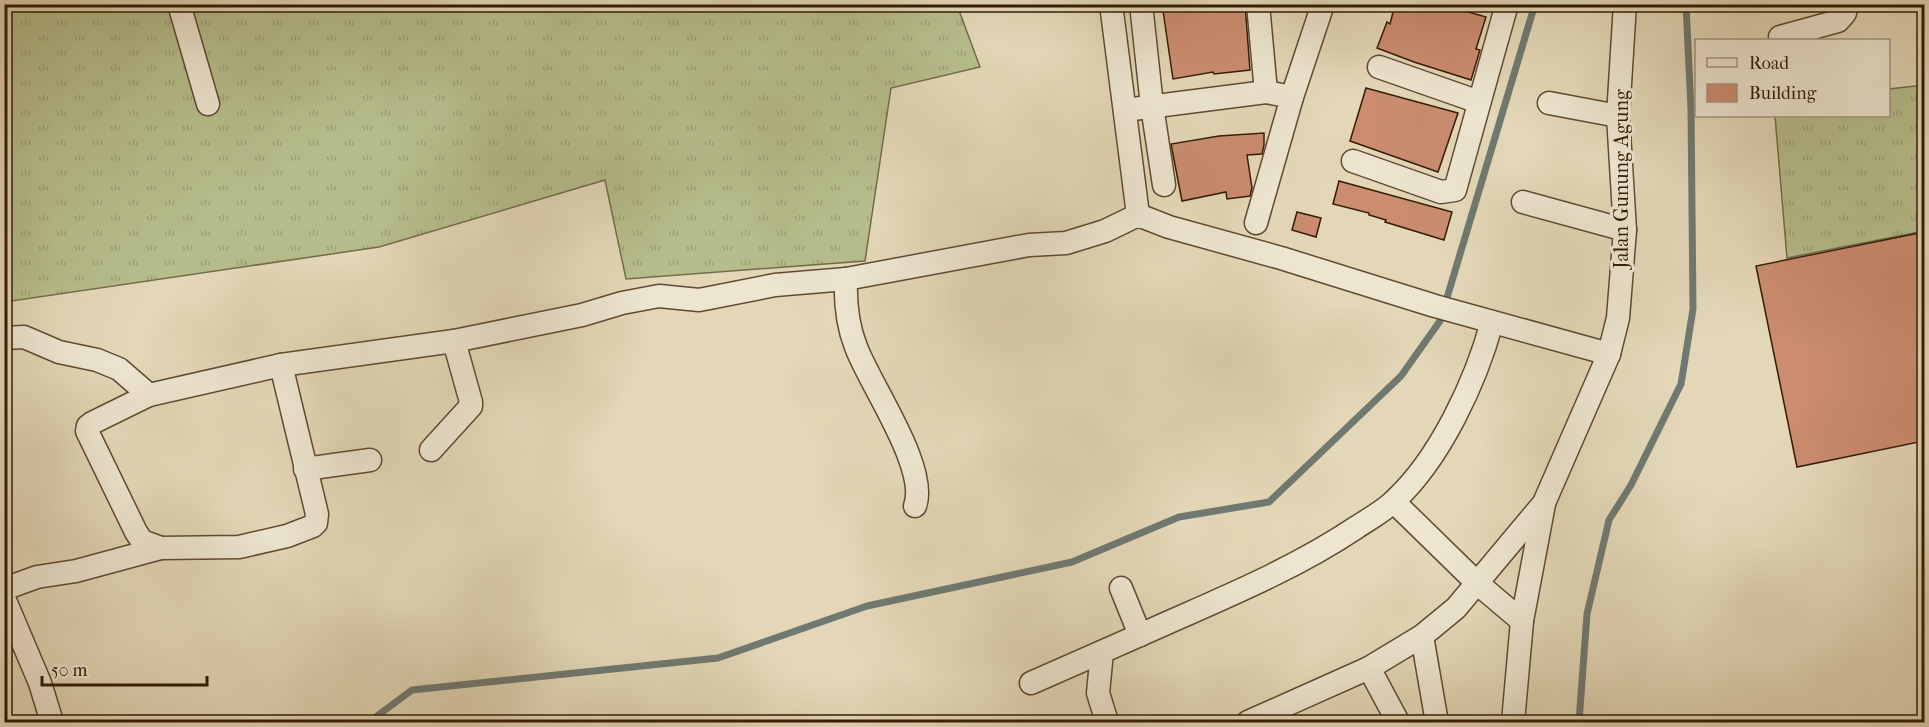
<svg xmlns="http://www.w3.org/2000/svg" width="1929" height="727" viewBox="0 0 1929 727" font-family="'IM FELL French Canon',serif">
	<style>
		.grass { fill: url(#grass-tufts); stroke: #746c49; stroke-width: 1.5 }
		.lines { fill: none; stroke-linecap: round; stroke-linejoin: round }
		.stream { stroke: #707971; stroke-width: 7 }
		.building { fill: #cb8c70; stroke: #331c06; stroke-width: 1.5 }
		.minor-casing { stroke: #5f4b32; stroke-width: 25 }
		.minor { stroke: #ede5d0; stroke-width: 22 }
		.labels { text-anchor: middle; stroke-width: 6; stroke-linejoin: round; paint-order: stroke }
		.street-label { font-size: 20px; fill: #331c06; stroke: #ede5d0 }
	</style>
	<defs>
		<pattern id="grass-tufts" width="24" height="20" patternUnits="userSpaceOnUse" patternTransform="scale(1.5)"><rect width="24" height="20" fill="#b6bd8c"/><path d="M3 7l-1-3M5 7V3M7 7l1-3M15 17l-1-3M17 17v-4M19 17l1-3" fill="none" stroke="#9da277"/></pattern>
	</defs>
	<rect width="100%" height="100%" fill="#e3d7b7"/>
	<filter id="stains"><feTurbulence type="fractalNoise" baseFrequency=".00333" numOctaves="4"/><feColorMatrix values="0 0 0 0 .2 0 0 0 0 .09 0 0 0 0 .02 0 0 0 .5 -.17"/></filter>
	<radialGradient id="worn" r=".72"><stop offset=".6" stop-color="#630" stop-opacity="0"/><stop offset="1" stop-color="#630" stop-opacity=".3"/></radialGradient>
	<g class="grass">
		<path d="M5,5h952l23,62 -89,21 -26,173 -239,18 -21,-99 -226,67 -374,55z"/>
		<path d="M1924,85v146l-137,27 -12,-142h113l1,-27z"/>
	</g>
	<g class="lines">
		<g class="stream">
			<path d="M369,722l43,-32 306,-32 149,-52 205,-44 107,-45 90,-15 132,-126 39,-55 95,-317"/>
			<path d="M1579,722l8,-108 22,-94 22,-35 50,-101 12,-75 -2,-200 -5,-105"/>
		</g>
	</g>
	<g class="building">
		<path d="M1162,4h83l5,66 -36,4 -1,-2 -40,7z"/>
		<path d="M1395,4h57l14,5 -1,2 21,6 -10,32 4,1 -9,30 -57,-18 -37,-14 10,-26 3,2z"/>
		<path d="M1366,88l92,25 -20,59 -88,-31z"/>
		<path d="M1264,133v12l-2,9 -15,1 5,33 -2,8 -23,3 -1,-7 -44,9 -11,-57 48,-8z"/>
		<path d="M1339,181l113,31 -8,28 -59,-18 1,-2 -17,-5v-2l-36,-9z"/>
		<path d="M1297,212l24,6 -5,19 -24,-7z"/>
		<path d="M1924,232v209l-127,26 -41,-201z"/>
	</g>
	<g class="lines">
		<g class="minor-casing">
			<g id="minor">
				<path d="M179,4l29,100"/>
				<path d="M1111,4l27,211"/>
				<path d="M1141,4l11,102 12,79"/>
				<path d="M1258,4l8,88"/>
				<path d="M1780,37l58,-16 7,-8 1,-9"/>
				<path d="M1379,67l100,35"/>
				<path d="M1292,97l31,-93"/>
				<path d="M1549,103l69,13"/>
				<path d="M1125,110l141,-18 26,5 -36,126"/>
				<path d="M1353,161l88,31 14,-2 52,-186"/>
				<path d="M1523,202l102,28"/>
				<path d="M846,279c-1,24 1,45 10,68 14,38 73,121 59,159"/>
				<path d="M4,338l20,-1 35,15 38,8 22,9 30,26"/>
				<path d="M431,450l40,-44v-4l-17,-61"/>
				<path d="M305,469l65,-9"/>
				<path d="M1394,502l83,81 45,38"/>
				<path d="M161,548l-19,-7 -6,-9 -49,-101 1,-5 4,-3 57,-28 132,-30 173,-24 128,-26 40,-12 37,-7 40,4 76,-15 71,-6 183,-34 37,-2 39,-12 33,-16 31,12 112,31 154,48 174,48"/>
				<path d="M1121,588l19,47c73,-33 150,-63 217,-108 12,-8 27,-16 37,-26 46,-42 82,-120 98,-179"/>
				<path d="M4,589l33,-12 39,-6 85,-23 78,-1 48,-11 26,-10 3,-3 1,-9 -36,-149"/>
				<path d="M4,598l36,85 12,39"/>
				<path d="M1422,636l14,81"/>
				<path d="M1102,652l-4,41 9,29"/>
				<path d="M1369,668l29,54"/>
				<path d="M1031,683l109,-48"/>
				<path d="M1248,722l121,-54 53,-32 34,-28 88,-105 65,-149 9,-36 7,-88 -7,-114 7,-112"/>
				<path d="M1513,722l9,-101 22,-117"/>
			</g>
		</g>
		<use href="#minor" class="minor"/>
	</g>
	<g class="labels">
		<g class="street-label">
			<text transform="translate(1621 179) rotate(-90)" y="7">Jalan Gunung Agung</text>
		</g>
	</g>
	<rect width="1929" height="727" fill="none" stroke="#e3d7b7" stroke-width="24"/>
	<rect x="6" y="6" width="1917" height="715" fill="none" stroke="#331c06" stroke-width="3"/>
	<rect x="12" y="12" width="1905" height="703" fill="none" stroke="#331c06" stroke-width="1.5"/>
	<rect x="1695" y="39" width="195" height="78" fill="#ede5d0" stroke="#a3957f" stroke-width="1.5"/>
	<rect x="1707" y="58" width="30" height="9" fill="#ede5d0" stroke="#a3957f" stroke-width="1.5"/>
	<text x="1749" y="69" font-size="18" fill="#331c06">Road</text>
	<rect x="1707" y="84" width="30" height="18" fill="#cb8c70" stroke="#a3957f" stroke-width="1.5"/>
	<text x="1749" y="99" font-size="18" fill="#331c06">Building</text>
	<path d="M42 676v9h165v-9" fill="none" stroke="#331c06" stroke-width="3"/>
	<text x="51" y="676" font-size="18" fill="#331c06" stroke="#ede5d0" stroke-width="4.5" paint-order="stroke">50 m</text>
	<rect width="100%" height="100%" filter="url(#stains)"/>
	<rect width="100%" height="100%" fill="url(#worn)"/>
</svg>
